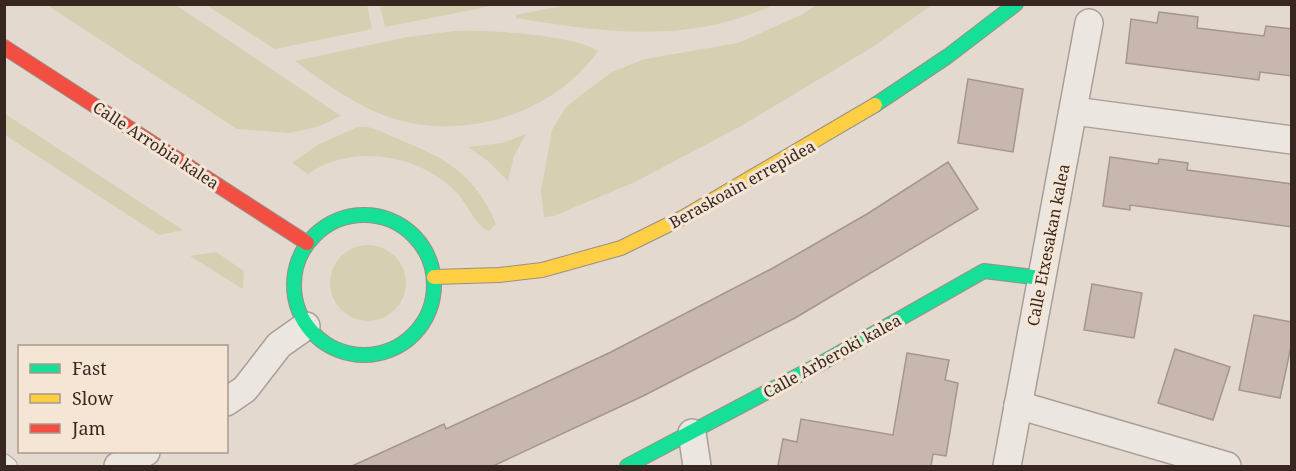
<svg xmlns="http://www.w3.org/2000/svg" width="1296" height="471" viewBox="0 0 1296 471" font-family="'Noto Serif',serif">
	<style>
		.green { fill: #d6cfb1 }
		.building { fill: #c8b7af; stroke: #a4958e; stroke-width: 1.5 }
		.lines { fill: none; stroke-linecap: round; stroke-linejoin: round }
		.lane-casing { stroke: #a99f98; stroke-width: 16 }
		.street-casing { stroke: #a99f98; stroke-width: 30 }
		.fast-casing { stroke: #998f87; stroke-width: 16 }
		.slow-casing { stroke: #998f87; stroke-width: 16 }
		.jam-casing { stroke: #998f87; stroke-width: 16 }
		.lane { stroke: #ece6e0; stroke-width: 14 }
		.street { stroke: #ece6e0; stroke-width: 27 }
		.fast { stroke: #16e098; stroke-width: 14 }
		.slow { stroke: #ffcf43; stroke-width: 14 }
		.jam { stroke: #f24e42; stroke-width: 14 }
		.labels { text-anchor: middle; stroke-width: 6; stroke-linejoin: round; paint-order: stroke }
		.street-label { font-size: 16px; fill: #382720; stroke: #f4e5d5 }
	</style>
	<rect width="100%" height="100%" fill="#e4d9ce"/>
	<g class="green">
		<path d="M817,4l115,1 -61,43 -130,78 -104,55 -83,35 -10,1 -3,-26 11,-61 14,-23 19,-15 27,-20 33,-13 93,-16 65,-29z"/>
		<path d="M47,5h129l165,111 -24,11 -29,6 -51,-4z"/>
		<path d="M206,5h161l5,24 -97,20z"/>
		<path d="M380,5v-1l116,1 -111,22z"/>
		<path d="M567,5v-1l206,1c-86,39 -166,28 -257,13v-3z"/>
		<path d="M455,31c33,-1 117,3 143,20 -43,61 -129,89 -200,69 -38,-11 -72,-36 -103,-59l112,-24z"/>
		<path d="M5,114l178,116 -24,5 -154,-100z"/>
		<path d="M358,127c14,-2 28,7 40,12 49,20 76,34 98,85l-7,7c-13,-4 -22,-28 -32,-38 -35,-38 -105,-51 -149,-19l-16,-11 27,-19z"/>
		<path d="M526,134l-12,22 -6,25 -20,-20 -20,-14 34,-4z"/>
		<circle cx="368" cy="283" r="38"/>
		<path d="M216,252l28,19 -1,18 -53,-33z"/>
	</g>
	<g class="building">
		<path d="M1159,12l39,5 -1,11 67,8 2,-10 26,3v47l-32,-4 -1,8 -133,-17 5,-44 26,4z"/>
		<path d="M968,79l55,10 -10,63 -55,-9z"/>
		<path d="M1110,157l48,7 1,-5 29,4 -1,7 105,14v43l-162,-22v5l-27,-4z"/>
		<path d="M948,162l30,47 -183,109 -152,78 -150,70h-141l92,-42 2,5 165,-77 162,-84 94,-54z"/>
		<path d="M1092,284l50,9 -8,45 -50,-8z"/>
		<path d="M1254,315l38,7v20l-12,56 -41,-8z"/>
		<path d="M1175,349l55,18 -17,53 -55,-17z"/>
		<path d="M907,353l42,7 -4,20 13,3 -12,73 -13,-2 -2,12h-153l5,-27 14,3 4,-23 92,16z"/>
	</g>
	<g class="lines">
		<g class="lane-casing">
			<path id="lane" d="M4,461l6,5"/>
		</g>
		<g class="street-casing">
			<g id="street">
				<path d="M1074,111l218,29"/>
				<path d="M226,402l19,-13 34,-44 27,-19"/>
				<path d="M1018,405l209,61"/>
				<path d="M692,433l5,33"/>
				<path d="M118,466l28,-14"/>
				<path d="M1007,466l82,-443"/>
			</g>
		</g>
		<g class="fast-casing">
			<g id="fast">
				<path d="M875,105l73,-49 68,-52"/>
				<circle cx="364" cy="285" r="70"/>
				<path d="M627,466l193,-102 164,-93 57,7"/>
			</g>
		</g>
		<g class="slow-casing">
			<path id="slow" d="M434,277l65,-2 43,-5 79,-22 63,-31 191,-112"/>
		</g>
		<g class="jam-casing">
			<path id="jam" d="M4,47l303,196"/>
		</g>
		<use href="#lane" class="lane"/>
		<use href="#street" class="street"/>
		<use href="#fast" class="fast"/>
		<use href="#slow" class="slow"/>
		<use href="#jam" class="jam"/>
	</g>
	<g class="labels">
		<g class="street-label">
			<text transform="translate(156 145) rotate(33)" y="6">Calle Arrobia kalea</text>
			<text transform="translate(742 184) rotate(-29)" y="6">Beraskoain errepidea</text>
			<text transform="translate(1048 245) rotate(-79)" y="6">Calle Etxesakan kalea</text>
			<text transform="translate(832 356) rotate(-29)" y="6">Calle Arberoki kalea</text>
		</g>
	</g>
	<rect width="1296" height="471" fill="none" stroke="#382720" stroke-width="12"/>
	<rect x="18" y="345" width="210" height="108" fill="#f4e5d5" stroke="#a9998d" stroke-width="1.5"/>
	<rect x="30" y="364" width="30" height="9" fill="#16e098" stroke="#a9998d" stroke-width="1.5"/>
	<text x="72" y="375" font-size="18" fill="#382720">Fast</text>
	<rect x="30" y="394" width="30" height="9" fill="#ffcf43" stroke="#a9998d" stroke-width="1.5"/>
	<text x="72" y="405" font-size="18" fill="#382720">Slow</text>
	<rect x="30" y="424" width="30" height="9" fill="#f24e42" stroke="#a9998d" stroke-width="1.5"/>
	<text x="72" y="435" font-size="18" fill="#382720">Jam</text>
</svg>
